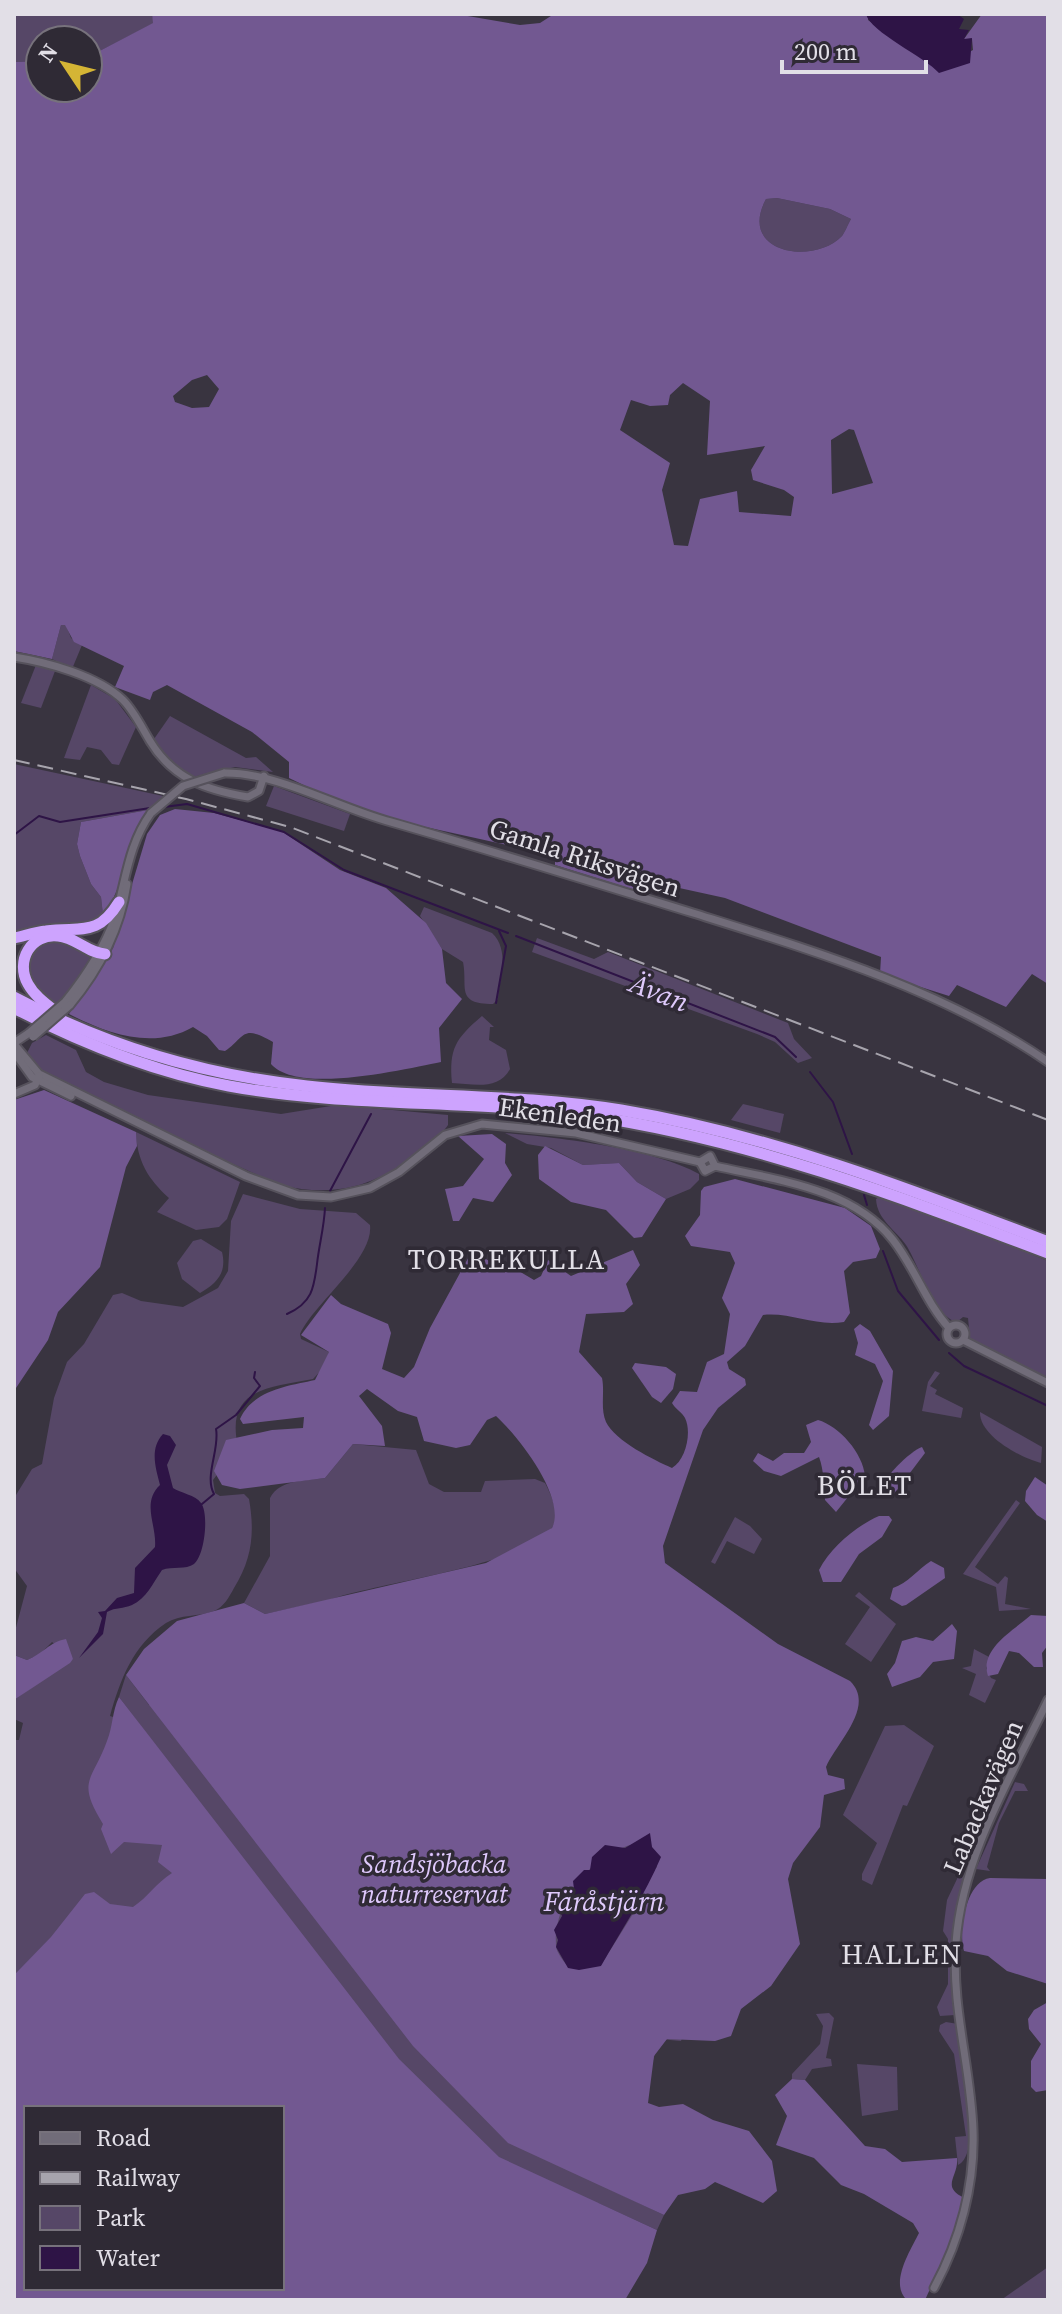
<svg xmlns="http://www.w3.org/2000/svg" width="1062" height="2314" viewBox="0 0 1062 2314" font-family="'Source Serif 4',serif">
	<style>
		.green { fill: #564767 }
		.forest { fill: #725891; fill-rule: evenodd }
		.water { fill: #2e1446 }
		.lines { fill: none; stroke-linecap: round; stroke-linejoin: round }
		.stream { stroke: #2e1446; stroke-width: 2 }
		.minor-casing { stroke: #56525c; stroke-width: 11 }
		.highway-casing { stroke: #56525c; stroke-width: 15 }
		.minor { stroke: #716c79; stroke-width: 7 }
		.highway { stroke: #cda3fe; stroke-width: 11 }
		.rail { stroke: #a7a4ad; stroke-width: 2; stroke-dasharray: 16 8; stroke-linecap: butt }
		.minor-bridge-casing { stroke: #56525c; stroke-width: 11; stroke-linecap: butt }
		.minor-bridge { stroke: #716c79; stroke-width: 7 }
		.labels { text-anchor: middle; stroke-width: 7; stroke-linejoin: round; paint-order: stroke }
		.street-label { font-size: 26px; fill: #e2dfe7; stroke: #2f2a35 }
		.park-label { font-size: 26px; font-style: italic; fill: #dec8fb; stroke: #2f2a35 }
		.water-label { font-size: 28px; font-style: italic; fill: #dfcafc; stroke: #2f2a35 }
		.neighbourhood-label { font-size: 28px; letter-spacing: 2px; fill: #e2dfe7; stroke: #2f2a35 }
	</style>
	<rect width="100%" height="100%" fill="#393440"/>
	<g class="green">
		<path d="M152,14l2,9 -66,34v-17h-48v21l-26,1v-47z"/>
		<path d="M777,198l53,11 21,10c-3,5 -6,13 -9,17 -29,30 -105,17 -76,-37z"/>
		<path d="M61,625h5l5,13 11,7 -10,24 -20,-10z"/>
		<path d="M36,665l19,6 -14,37 -20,-5z"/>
		<path d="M91,685l24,14 21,28 -17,38 -7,-1 -11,-14 -14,-3 -7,13 -16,-2z"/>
		<path d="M170,716l76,42 10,-1 17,15 -38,-5 -42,10 -23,-16 -16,-22z"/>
		<path d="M14,764l149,32 -15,14 -67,12 -4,22 3,12 11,28 10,13 2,18 -10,8 -79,12z"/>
		<path d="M274,786l76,28 -6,17 -78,-25z"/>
		<path d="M424,907l68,26c18,17 8,44 6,66l-5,5c-38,0 -25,-17 -30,-42l-21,-13 -22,-33z"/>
		<path d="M537,938l57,21 14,-7 180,71 6,16 18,19 -14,5 -23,-21 -18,-8 -225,-82z"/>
		<path d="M56,939l32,12 3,5 -20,33 -16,17c-23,-20 -30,-25 -23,-56z"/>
		<path d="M482,1016l12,11h-4l-1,13 17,10 4,19c-12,22 -37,15 -58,14 -3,-34 3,-44 30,-67z"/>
		<path d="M46,1035l30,15 10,22 18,10 44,13 133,19 56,-9 111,10v10c-6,10 -19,17 -28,25 -43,37 -85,48 -140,35l-125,-56 -106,-53 -13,-9 -9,-14 5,-10z"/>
		<path d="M743,1104l41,10 -4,19 -49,-13z"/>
		<path d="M136,1132l104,50 -13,37 -8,8 -23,3 -39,-18 12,-14c-21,-19 -32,-37 -33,-66z"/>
		<path d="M505,1133c52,4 151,16 194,41v6l-9,9 -24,10 -29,-17 -18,-19 -36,2 -32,-17 -24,-4z"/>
		<path d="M243,1194l57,15 56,4 14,12c4,34 -56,78 -70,109l1,5 28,13 -3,13 -13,14c-45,9 -88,9 -75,68l-25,33 2,13 5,3 24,-2 5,5c6,34 3,60 -15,89 -5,9 -10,19 -20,23 -15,6 -34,3 -48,12 -33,22 -46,57 -56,93l31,10 -22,-29 7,-22 23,30 109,-85 62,-18 -55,12 -21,-11 26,-47v-58c10,-19 36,-17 55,-20l28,-34 63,6 13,34 15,8h37l4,-11 50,-2 10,4c6,12 14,27 9,41 -18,42 -188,59 -230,78l484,78 -127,361 -22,-2 -20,72 -32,77 57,27 -7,15 -59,-27 -316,85v-180h-256l-12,91 33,-257 -33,33v-235h5l4,-17 -9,-4v-19l59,-41 -21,-17 -13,13 -12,5 -13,-5v-20l13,-49 -13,-18 2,-73 16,-26 10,-5 12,-66 13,-36 17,-18 29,-49 9,-2 19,8 42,6 35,-19 10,-17 3,-50z"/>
		<path d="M882,1195l166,66v116l-72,-32 -6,-6 -2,-21 -5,-1 -6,5c-23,-5 -38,-57 -51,-77 -10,-15 -29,-25 -30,-46z"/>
		<path d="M201,1239l21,13c5,21 -5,31 -22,41l-18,-14 -5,-16 16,-22z"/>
		<path d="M935,1371l5,2 -10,13 7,4 -2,4 28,14 -2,10 -39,-7 6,-29z"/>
		<path d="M980,1412l62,35 -1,16c-20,-5 -62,-27 -61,-51z"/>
		<path d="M1016,1500l4,3 -45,64 23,17 7,-8 3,2 -3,26 26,5 -32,2 -3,-24 -33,-13z"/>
		<path d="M735,1517l15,9 12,13 -8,15 -27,-13 -12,23 -4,-2z"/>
		<path d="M859,1592l37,32 -25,38 -26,-18 25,-37 -15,-11z"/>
		<path d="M974,1649l17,9 -5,10 5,10 5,2 -11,23 -16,-8 7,-21 -14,-6 9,-2z"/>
		<path d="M904,1725l30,21 -27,60 -4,-1 -31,80 -10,-5v-6l15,-31 -34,-28 42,-89z"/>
		<path d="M1015,1782l9,2 4,7h-13l-16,32 -12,44 3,4 -14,-2z"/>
		<path d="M996,1797l-35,96 -6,122 -15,1 -3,-9 11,-23v-45l-5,-8 4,-31z"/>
		<path d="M816,2014l13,-1 5,5 -8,40 5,1 1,7 -20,3 -7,11 -13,-1v-5l28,-30 3,-18z"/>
		<path d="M946,2022l12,2c3,26 26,130 0,141l-3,-28 11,-1 -12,-82 -15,-23 1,-6z"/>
		<path d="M857,2064l40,3 1,43 -36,6z"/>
		<path d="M1048,2267v33h-47z"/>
	</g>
	<g class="forest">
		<path d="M152,14h304l64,11 20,-2 14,-9h302l12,1v5l69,49 36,-19 -1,-11h-8l18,-25h66v970l-16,-10 -26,33 -49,-22 -8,11 -69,-22 1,-17 -156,-59 -73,-16 -8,11 -89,-28v-13l-41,-15 -7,8 -113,-25 -59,-20 -46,-22v-16l-37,-30 -85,-47 -14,7 -3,8 -35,-13 9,-21 -50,-24 -9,-17h-4l-9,34 -38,-8v-589l26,-1v27h48v-31l65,-34zM777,198l53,11 21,10c-3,5 -6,13 -9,17 -29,30 -105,17 -76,-37zM207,375l12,14 -10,18 -17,1 -17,-6 -2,-6 19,-16zM683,383l27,18 -3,54 58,-9 -14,24 2,10 31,10 10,7 -3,19 -52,-4 -2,-21 -37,8 -12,47 -14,-1 -12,-55 8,-27 -50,-33 11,-30 19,6 18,-1 2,-10zM849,429l5,1 19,53 -41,11 -1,-54z"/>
		<path d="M175,809l39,4 67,18 59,39 46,18 40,35 16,26 4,34 16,16 -23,29 2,34c-36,7 -143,33 -170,2l2,-22c-32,-19 -28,-4 -48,9l-6,-1 -12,-14 -14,-9c-40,23 -85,7 -124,-13l44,-66 34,-114 13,-19z"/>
		<path d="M148,810c-23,33 -21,74 -45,105l-2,-18 -10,-13 -11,-28 -3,-12 4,-22z"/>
		<path d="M44,1090l92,42 1,14 -11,21 -26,100 -42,45 -10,28 -34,51v-291z"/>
		<path d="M492,1134l14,10 -1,19 7,12 -19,27 -20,-4 -14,23h-6l-8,-32 18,-3 21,-27 -26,-23z"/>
		<path d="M545,1146l38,19 36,-2 18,19 29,17 -24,38 -8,1 -28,-28 -35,-8 -32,-23 -1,-24z"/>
		<path d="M735,1179l110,29 26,18 9,23 -4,9 -23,4 -9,9 6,42 -6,9c-28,5 -53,-10 -81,-7l-18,31 -18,16 2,7 16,10 1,6 -28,23 -15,22 -40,116 2,17 113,81 72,37c26,25 -13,61 -24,86l2,8 16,4 1,10 -21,6 -4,32 -27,36 -5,16 12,65 -29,42 -30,23 -10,27 -16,5 -48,-2 -13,17 -6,47 11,4 24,-3 30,16 36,11 23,30 5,30 -14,12 -48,-21 -10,7 -27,6 -14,20 -156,-72 -95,-97 -287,-371 18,-26 33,-28 67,-18 21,11 221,-51 66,-35c15,-30 -34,-92 -56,-112l-9,4 -17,25 -14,3 -32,-7 -7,-24 -19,-6 -31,-22 -8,7 23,30 3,20 -32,-2 -28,34 -85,11 -18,-4 -8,-14 12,-31 46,-10 31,-2 1,-11 -61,7 -3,-5c13,-29 48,-33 75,-39l14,-28 -28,-17 30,-40 10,9 47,20 3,9 -9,36 22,9 10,-11 16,-39 42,-77 19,11 21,5 22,13 7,-4 7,-16 23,16 62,-26 7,15 -14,19 7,20 -9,8 -38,2 -7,38 23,26c3,14 -2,30 4,44 9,19 48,38 66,46 14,-8 20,-36 13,-50 -3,-6 -10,-9 -13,-15l8,-12 17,1 10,-30 17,-8 6,-40 -8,-16 13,-35 -5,-11 -39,-6 -6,-10 15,-21 1,-24 3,-4zM650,1841l7,26 -9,9 -7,25 -40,64 -32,3c-4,-5 -13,-16 -13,-22 -3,-51 44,-101 94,-105z"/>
		<path d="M860,1324l10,7 23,40 -4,45 -16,14 -4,-5 14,-44 -8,-17 -20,-9 3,-12 -4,-14z"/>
		<path d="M635,1363l31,4 10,7 -3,15 -12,14 -9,-6 -20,-29z"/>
		<path d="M818,1420c21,6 45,33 47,56l-29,36 -11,-12c-1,-13 -1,-30 -6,-43l-38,19 -17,-5 -11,-10 5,-8 15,8 11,-8h20l7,-11 -5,-17z"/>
		<path d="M922,1447l3,6 -34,45 -6,-1 -5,-6c2,-12 30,-40 42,-44z"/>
		<path d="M1035,1477l13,9v36l-11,-7 -12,-14 1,-10z"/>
		<path d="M879,1516h10l3,4 -10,17 -23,17 -18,28h-18l-4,-12c12,-23 37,-44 60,-54z"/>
		<path d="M931,1561l13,7 1,10 -39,27 -4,1 -12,-7 3,-11c15,-5 24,-18 38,-27z"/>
		<path d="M1031,1615l17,1v29l-6,8 1,14h-9l-15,-14 -10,-2 -11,23 -10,2c-9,-27 26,-46 43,-61z"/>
		<path d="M952,1624l5,7 -3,28 -21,3 -13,15 -28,10 -5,-13 8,-11 7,-22 14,-4 17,4z"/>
		<path d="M66,1639l7,20 -3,4 -56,37v-45l13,5c16,-6 22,-18 39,-21z"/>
		<path d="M119,1697l280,362 100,98 158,73 -10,33 -22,37h-611v-325l37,-38 34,-43 9,-2 16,12 23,3c15,-10 23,-24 39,-34l-14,-11 4,-17 -38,-3 -13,12 -10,-25 2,-5c-27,-44 -11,-42 4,-83 6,-15 5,-29 12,-44zM26,2108h256v180h-256z"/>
		<path d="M990,1878l58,1v105l-41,-13 -19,-15 -24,-5c-6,-20 2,-70 26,-73z"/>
		<path d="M1048,2002v88l-12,2 -5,-5v-26l10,-17 -12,-15 -1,-10 6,-9z"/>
		<path d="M792,2079l13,1 60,66 20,3 17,13 55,-4c2,19 -17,28 7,40l-14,47 -25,55h-18c-18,-16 3,-49 12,-67l-6,-10 -49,-29 -23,-9 -27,-27 -38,-13 11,-29 -12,-21z"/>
	</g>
	<g class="water">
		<path d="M866,14h91l7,5 -5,10 10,1 -5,9 8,-1 -2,25 -31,10c-14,-16 -69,-41 -73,-59z"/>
		<path d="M163,1434l7,2 6,9 -9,20 6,23c7,5 23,7 28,15 8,10 4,52 -7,61 -8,6 -22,2 -32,6 -9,13 -16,29 -30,35 -9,4 -16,2 -25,7l-4,22 -24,24 19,-26 4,-14 -4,-6 7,-1 12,-13 17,-5 1,-25 20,-21c2,-22 -14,-44 5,-62 -4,-16 -11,-36 3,-51z"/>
		<path d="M650,1833l2,14 9,10c-16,38 -39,72 -60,109l-22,4 -11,-2 -12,-21 2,-7 -4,-10 8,-14 -2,-5 4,-12 10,-10 -1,-8 11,-11h6l2,-13 13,-12 20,3z"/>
	</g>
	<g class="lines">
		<g class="stream">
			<path d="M164,807l23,-3 97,28 60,38 164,63"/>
			<path d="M14,835l25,-19 21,6 90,-14"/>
			<path d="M516,936l259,101 21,20"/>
			<path d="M496,1003l10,-57 -7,-15"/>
			<path d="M810,1072l23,30 19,52"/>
			<path d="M330,1191l41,-77"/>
			<path d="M864,1195l3,10"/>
			<path d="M883,1251l15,40 41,49"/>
			<path d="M287,1314c25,-11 27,-26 30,-50 2,-19 7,-36 8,-56"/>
			<path d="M949,1353l15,13 84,40"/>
			<path d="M202,1504l12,-10c-10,-18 6,-45 2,-65l20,-14 24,-29 -6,-8 1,-6"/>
		</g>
		<g class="minor-casing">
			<g id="minor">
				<path d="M14,657c33,5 84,19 109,43 11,11 19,28 27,41 23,38 56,49 98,56l11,-6 5,-15"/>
				<path d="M224,773c53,-1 114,35 167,49 101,29 201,60 302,91 121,38 249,76 355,149"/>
				<path d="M65,1002c21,-26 39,-53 50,-85 11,-36 13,-72 36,-104"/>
				<path d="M70,1005c30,-36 50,-74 57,-121"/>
				<path d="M14,1043l15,-10"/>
				<path d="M14,1044l25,30 207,102 52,19 33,2 39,-9 29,-16 46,-37 37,-11 94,9 124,29"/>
				<path d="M14,1052l18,25 39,19"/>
				<path d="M14,1094l21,-9 4,-9"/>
				<path d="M715,1166l-5,-10 -10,6 5,9 10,-5c61,14 137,22 178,74 22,28 32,61 56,88"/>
				<circle cx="956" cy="1334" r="9"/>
				<path d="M963,1340l85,43"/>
				<path d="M934,2288c26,-48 41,-103 39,-158 -2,-62 -22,-124 -17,-187 6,-87 55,-166 92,-243"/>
			</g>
		</g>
		<g class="highway-casing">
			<g id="highway">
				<path d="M14,938c10,-2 21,-6 32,-7 34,-5 51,7 73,-29"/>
				<path d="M14,997c92,49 189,78 293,89 105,12 210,7 314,24 149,25 287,78 427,132"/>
				<path d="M14,1008c69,36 139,64 215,78 119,22 242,13 362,30 160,24 307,80 457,137"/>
				<path d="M60,1015c-11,-9 -25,-18 -32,-31 -13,-23 3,-51 30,-48 17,1 30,17 47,18"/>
			</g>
		</g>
		<use href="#minor" class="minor"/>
		<use href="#highway" class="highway"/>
		<path class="rail" d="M14,760l172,39 104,28 758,293"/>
		<g class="minor-bridge-casing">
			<g id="minor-bridge">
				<path d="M151,813l32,-27 41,-13"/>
				<path d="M29,1033l36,-31"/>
				<path d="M33,1037l37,-32"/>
			</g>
		</g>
		<use href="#minor-bridge" class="minor-bridge"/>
	</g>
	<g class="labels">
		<g class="street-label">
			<text transform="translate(585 858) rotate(18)" y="9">Gamla Riksvägen</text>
			<text transform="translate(560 1115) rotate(8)" y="9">Ekenleden</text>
			<text transform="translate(983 1797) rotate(-67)" y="9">Labackavägen</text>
		</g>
		<g class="park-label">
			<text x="434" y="1873">Sandsjöbacka<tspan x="434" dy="30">naturreservat</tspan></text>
		</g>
		<g class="water-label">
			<text transform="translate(659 992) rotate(21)" y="10">Ävan</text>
			<text x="604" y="1911">Färåstjärn</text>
		</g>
		<g class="neighbourhood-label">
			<text x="507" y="1269">TORREKULLA</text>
			<text x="865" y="1495">BÖLET</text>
			<text x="902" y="1964">HALLEN</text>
		</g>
	</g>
	<rect width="1062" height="2314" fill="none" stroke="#e2dfe7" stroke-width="32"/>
	<rect x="24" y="2106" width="260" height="184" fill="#2f2a35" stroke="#77727c" stroke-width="2"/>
	<rect x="40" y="2132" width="40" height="12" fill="#716c79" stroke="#77727c" stroke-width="2"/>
	<text x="96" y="2146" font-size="24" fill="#e2dfe7">Road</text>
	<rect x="40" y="2172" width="40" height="12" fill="#a7a4ad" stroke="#77727c" stroke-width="2"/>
	<text x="96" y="2186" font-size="24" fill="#e2dfe7">Railway</text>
	<rect x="40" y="2206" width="40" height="24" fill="#564767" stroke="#77727c" stroke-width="2"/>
	<text x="96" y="2226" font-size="24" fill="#e2dfe7">Park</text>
	<rect x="40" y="2246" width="40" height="24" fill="#2e1446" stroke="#77727c" stroke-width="2"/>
	<text x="96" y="2266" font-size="24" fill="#e2dfe7">Water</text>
	<g transform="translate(64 64) rotate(305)"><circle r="38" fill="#2f2a35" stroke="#77727c" stroke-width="2"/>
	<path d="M0-6L14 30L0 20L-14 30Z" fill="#d5b535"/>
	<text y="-12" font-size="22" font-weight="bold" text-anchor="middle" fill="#e2dfe7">N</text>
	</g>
	<path d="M782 60v12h144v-12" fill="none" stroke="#e2dfe7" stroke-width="4"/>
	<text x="794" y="60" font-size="24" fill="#e2dfe7" stroke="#2f2a35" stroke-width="6" paint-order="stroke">200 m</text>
</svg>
